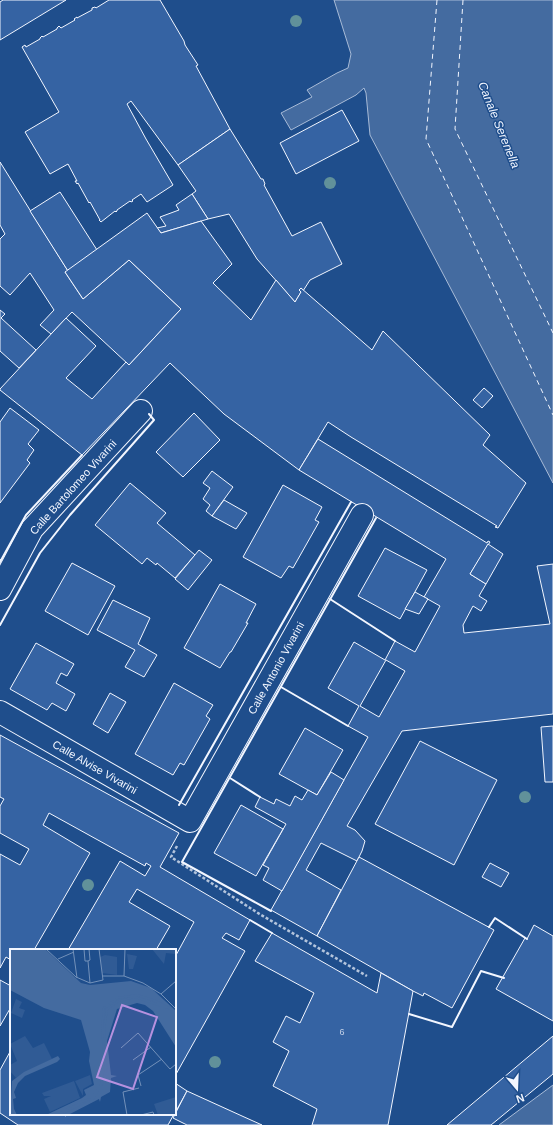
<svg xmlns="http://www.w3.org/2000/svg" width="553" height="1125" viewBox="0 0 553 1125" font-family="Helvetica,sans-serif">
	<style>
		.water { fill: #446ba0; stroke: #a8bbd7 }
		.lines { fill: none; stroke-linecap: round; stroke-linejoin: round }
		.ferry { stroke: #f2f6ff; stroke-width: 1; stroke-dasharray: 5 4; stroke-linecap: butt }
		.building { fill: #3563a3; stroke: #f2f6ff; fill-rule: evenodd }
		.pedestrian-casing { stroke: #f2f6ff; stroke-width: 24 }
		.path { stroke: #b3c4dc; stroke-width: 2.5; stroke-dasharray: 3 2; stroke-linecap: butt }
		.pedestrian { stroke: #1f4e8c; stroke-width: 22 }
		.fence { stroke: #f2f6ff; stroke-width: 1; stroke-dasharray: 5 2; stroke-linecap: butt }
		.wall { stroke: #f2f6ff; stroke-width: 2 }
		.tree { fill: #61919a }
		.labels { text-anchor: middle; stroke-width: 3; stroke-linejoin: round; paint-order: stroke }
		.number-label { font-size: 9px; fill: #c3d1e8 }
		.street-label { font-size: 11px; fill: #f2f6ff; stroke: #1f4e8c }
		.water-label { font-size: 12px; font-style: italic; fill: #f2f6ff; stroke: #1f4e8c }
		.inset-river { fill: none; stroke: #446ba0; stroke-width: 2 }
		.inset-road { fill: none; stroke: #7391ba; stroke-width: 1 }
		.view { fill: #b691df; fill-opacity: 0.15; stroke: #b691df; stroke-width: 2 }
		.inset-edge { fill: none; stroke: #f2f6ff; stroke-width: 2 }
	</style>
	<rect width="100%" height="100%" fill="#1f4e8c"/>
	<g class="water">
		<path d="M334,0h219v483l-183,-348 -4,-42 -2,-5 -8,7 -65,35 -10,-17 31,-16 -5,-7 30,-17 11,-5 3,-14z"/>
		<path d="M553,1085v40h-54z"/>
	</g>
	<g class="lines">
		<g class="ferry">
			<path d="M437,0l-11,139 127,276"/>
			<path d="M463,0l-8,129 98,204"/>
		</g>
	</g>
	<g class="building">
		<path d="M3,0h63l-66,40v-38z"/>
		<path d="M109,0h51l24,41 1,4 13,20 -2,1 34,63 -52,36 -47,-64 -4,3 19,35 27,46 -26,17 -6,-8 -9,6 1,1 -2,1 -1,-1 -13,9v1l-1,1 -1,-1 -14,11 -2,-2h1l-10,-18 -1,1 -11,-20 -1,1 -2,-3h2l-9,-17 -18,10 -25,-42 34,-20 -37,-65 3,-2 1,2 14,-8v-1l2,-2 1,1 14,-8v-1l2,-2 2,2 14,-8 -1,-1 3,-2v1l15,-8v-2l3,-1 1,1z"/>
		<path d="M342,110l17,31 -63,33 -16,-31z"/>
		<path d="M230,129l31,50h2l2,5 -1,1 28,51 29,-14 21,42 -32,16 -7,11 -2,-3 -2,2 2,2 -6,10 -38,-43 -28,-45 -21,5 -16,-25 4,-3 -18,-26z"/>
		<path d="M0,162l68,109 -3,1 18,27 46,-39 52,49 -52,56 -57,-53 -21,22 -11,-9 14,-15 -24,-37 -20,22 -10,-9v-47l5,-5 -5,-9z"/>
		<path d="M60,192l37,58 -29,21 -38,-60z"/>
		<path d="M192,194l16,25 -47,14 -4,-5 9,-2 -6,-9 19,-7 -3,-5z"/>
		<path d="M147,213l14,20 40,-12 31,43 -19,19 38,37 25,-40 19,22 6,-10 -2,-2 2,-2 71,62 11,-19 107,104 -7,10 43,38 -28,45 -3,-1 2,-1 -146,-89 -23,-15 -29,48 -75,-56 -54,-51 -88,92 -82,-65v-1l66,-71 30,28 -30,32 26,21 34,-37 3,3 52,-56 -52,-49 -46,39 -18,-27z"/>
		<path d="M0,310l5,4 -4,4 35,32 -17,18 -19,-17z"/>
		<path d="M484,388l9,8 -11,12 -9,-8z"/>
		<path d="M10,408l29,22 -11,14 6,6 -7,10 3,3 -30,40v-81z"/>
		<path d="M194,413l26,27 -37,37 -27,-25z"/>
		<path d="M318,439l169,104 1,-2 2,1 -20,32 16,10 -7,12 8,5 -6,10 -8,-5 -10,19 1,8 86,-9 -13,-58 16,-2v150l-151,17 -55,95 8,4 10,11 -3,10 -5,10 -36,-18 -15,27 35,20 -24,46 -46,-26 97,-173 -20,-11 11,-20 -31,-18 26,-46 31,18 10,-19 20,11 25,-46 -16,-9 22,-38 -147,-89zM386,660l19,11 -26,46 -19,-11z"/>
		<path d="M212,471l21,16 -21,29 -6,-5 4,-6 -7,-6 7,-11 -7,-5z"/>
		<path d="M130,483l36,30 -9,10 38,32 -20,23 -18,-15 -1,2 -9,-7 -5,6 -47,-39z"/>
		<path d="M283,485l39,22 -7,13 4,2 -26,46 -4,-2 -8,12 -38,-21z"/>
		<path d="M224,500l23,13 -11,16 -24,-13z"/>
		<path d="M488,544l15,10 -17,30 -16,-10z"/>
		<path d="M385,548l42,22 -27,49 -42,-23z"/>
		<path d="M199,550l13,10 -24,30 -13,-11z"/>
		<path d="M72,563l43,23 -27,49 -43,-24z"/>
		<path d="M220,584l36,20 -10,19h2l-17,29h-1l-10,16 -36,-20z"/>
		<path d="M415,592l13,7 -9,15 -14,-5z"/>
		<path d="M113,600l37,18 -12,26 19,11 -13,22 -19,-10 10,-17 -38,-20z"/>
		<path d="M36,643l38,21 -7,12 -6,-3 -5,10 19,11 -9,17 -14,-8 -5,7 -37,-21z"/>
		<path d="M174,683l39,22 -7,11 4,3 -26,46 -4,-2 -7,12 -38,-21z"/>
		<path d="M110,693l16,9 -18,31 -15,-9z"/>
		<path d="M553,726v56h-8l-4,-55z"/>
		<path d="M305,728l38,22 -26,45 -38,-21z"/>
		<path d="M0,735l179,98 -19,34 90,53 -11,20 -13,-7 -4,5 23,13 -70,125v-119l19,-35 -57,-33 -8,13 41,24 -14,24h-88l52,-89 25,15 6,-10 -5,-3 -1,3 -96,-53 -6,12 47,28 -56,97h-23v10l-5,-3 -6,11v-114l20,11 9,-16 -29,-16v-27l4,-7 -4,-2z"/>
		<path d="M420,741l77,39 -43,85 -79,-41z"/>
		<path d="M331,772l13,8 -62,111 -19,-11 6,-12 -6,-3 23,-41 -31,-17 5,-10 14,7 2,-5 14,7 5,-10 7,4 6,-10 9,5z"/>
		<path d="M241,805l42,24 -27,47 -42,-23z"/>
		<path d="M359,857l135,73 -42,78 -28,-15 -1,3 -10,-5 -96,-55z"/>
		<path d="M490,863l19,10 -8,14 -19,-10z"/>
		<path d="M534,925l19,11v85l-57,-32 29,-51 2,1z"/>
		<path d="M272,933l105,60 4,-20 32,18 -25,134h-76l5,-16 -44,-23 16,-35 -16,-9 13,-26 14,7 14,-30 -59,-32z"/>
		<path d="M0,980l11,6v21l-11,19z"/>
		<path d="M553,1036v38l-62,51h-44z"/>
		<path d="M11,1050v64h51l4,2 1,-2h107l-6,11h-150l-18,-12v-43z"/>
		<path d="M175,1083l12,8 -12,22z"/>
		<path d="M187,1091l55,25 20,9h-75l-14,-7z"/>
	</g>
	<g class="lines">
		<g class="pedestrian-casing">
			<g id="pedestrian">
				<path d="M0,589l32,-60 109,-118"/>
				<path d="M0,712l190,109 172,-306"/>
			</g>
		</g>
		<path class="path" d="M177,846l-6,11 90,58 106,61"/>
		<use href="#pedestrian" class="pedestrian"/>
		<path class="fence" d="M0,559l1,1"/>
		<g class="wall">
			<path d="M0,562l26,-47 56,-60"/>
			<path d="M330,599l65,42"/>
			<path d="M0,625l40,-72 30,-38 84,-95 -5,-6"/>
			<path d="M281,687l67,39"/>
			<path d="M230,778l30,19"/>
			<path d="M179,805l172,-303"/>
			<path d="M271,911l-89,-49 194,-344"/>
			<path d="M250,920l22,13"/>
			<path d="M489,927l6,-9 32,21"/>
			<path d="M409,1014l43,13 29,-56 23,7"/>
		</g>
	</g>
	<g class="tree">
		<circle cx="296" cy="21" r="6"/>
		<circle cx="330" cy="183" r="6"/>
		<circle cx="525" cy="797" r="6"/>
		<circle cx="88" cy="885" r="6"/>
		<circle cx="215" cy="1062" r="6"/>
	</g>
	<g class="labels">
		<g class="number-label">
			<text x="342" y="1035">6</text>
		</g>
		<g class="street-label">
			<text transform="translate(73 487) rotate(-48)" y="4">Calle Bartolomeo Vivarini</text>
			<text transform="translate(276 668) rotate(-61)" y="4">Calle Antonio Vivarini</text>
			<text transform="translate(95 767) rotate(30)" y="4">Calle Alvise Vivarini</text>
		</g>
		<g class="water-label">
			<text transform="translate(499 125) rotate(68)" y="4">Canale Serenella</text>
		</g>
	</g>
	<g transform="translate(10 949)">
		<rect width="166" height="166" fill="#1f4e8c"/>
		<path d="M142,0h23v5l-9,-1 -2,11zM117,5l10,2 -4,13h-4zM95,6l12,2v18l-15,-2 -2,-16zM6,50l6,3 -3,6 6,2 -3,8 -11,-5zM15,87l8,12 11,-5 8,16 -36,19 -6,-7v-6l7,-4 -7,-17zM80,126l2,9 -9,5v7l-8,-15zM64,132l6,17 -30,14 -6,-13 7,-3h-7l-2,-3zM166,148v17l-18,1 -4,-11z" fill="#305b95"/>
		<path d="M0,0h35l36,34 9,2 41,-4 20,7 25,23v36l-23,-36 -8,-6 -8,-2 -20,6 -10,32 4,34 6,1 -6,2 -1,14 -9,5 -1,5 -1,-3 -31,16h-22l36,-17 4,-3 -2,-5 10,-5 -5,-24 1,-9 -9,-32 -37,-12 -34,-18zM48,107l2,3 -3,3 -32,14 -7,7 -4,9 2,6 -3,1 1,10 3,6h-7l2,-34 12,-9z" fill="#446ba0"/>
		<path class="inset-river" d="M161,60l5,13M48,166l16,-11 17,-5 9,-13 6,-15 -4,-42 2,-21 14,-10 19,-3 16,5 18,9M54,166l28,-14 17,-30 -5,-41 3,-21 12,-8 16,-4 33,11"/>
		<path class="inset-road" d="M36,0l30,28 14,6 13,-3 -4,-31M63,0l4,29M74,0l1,12h3M48,10l16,-7M78,12l2,22M78,12l2,-1 -1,-11M92,27h22l19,7 18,11 15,15M114,27l1,-27M151,45l15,-13v-32M111,99l17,-15 32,36 6,-5M123,111l18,-13M131,137l-3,-11 24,-16M117,166l-4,-23 16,-4M131,166l12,-3 1,3"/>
		<path class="view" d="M112,56l35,12 -24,72 -36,-12z"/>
		<rect width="166" height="166" class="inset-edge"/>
	</g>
	<g transform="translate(517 1089) rotate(161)" stroke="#1f4e8c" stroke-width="3" paint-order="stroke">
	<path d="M0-3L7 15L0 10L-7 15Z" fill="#f2f6ff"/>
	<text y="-6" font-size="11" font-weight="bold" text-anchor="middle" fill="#f2f6ff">N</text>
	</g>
</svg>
